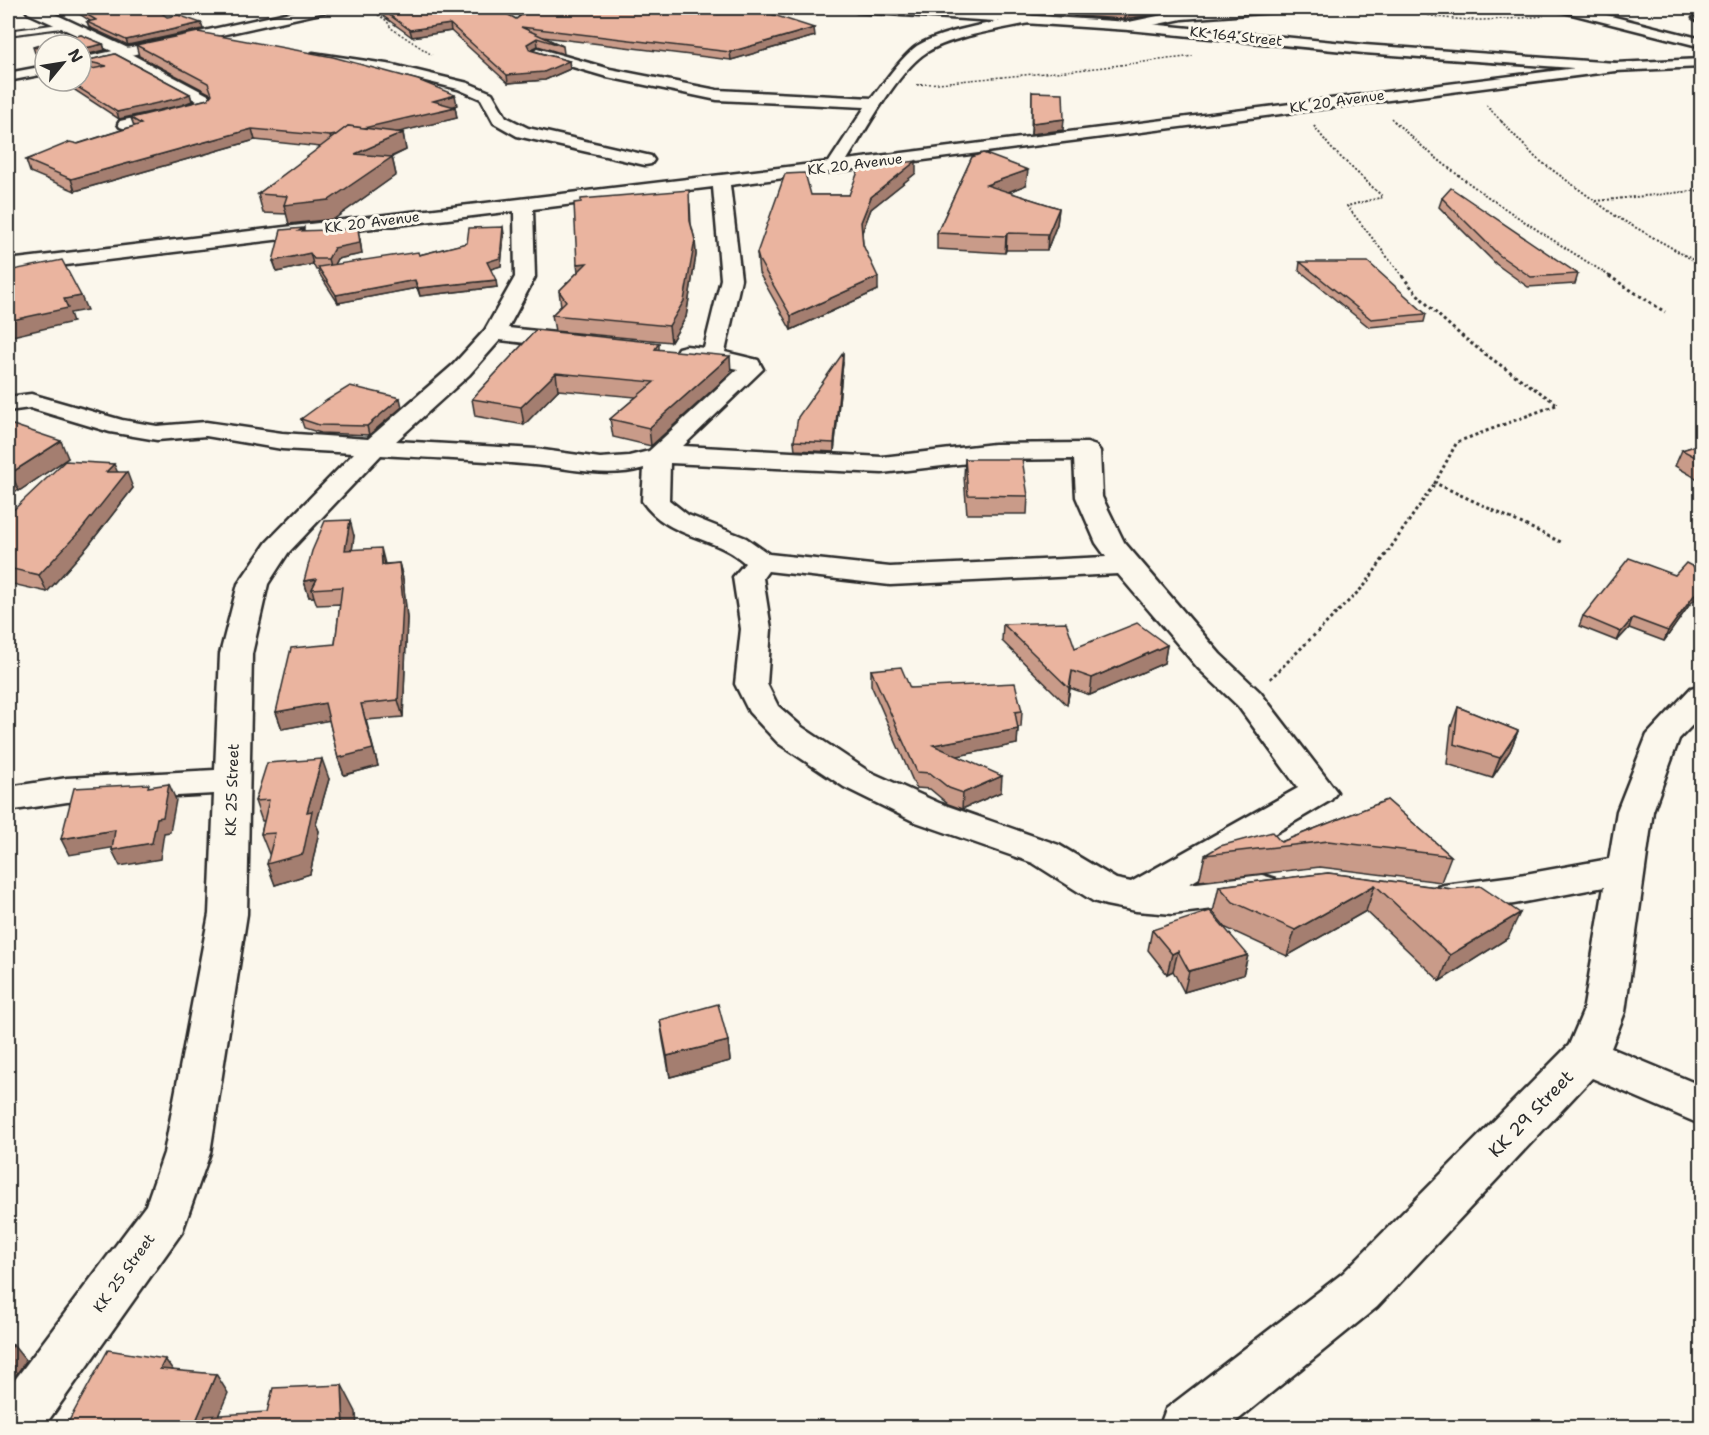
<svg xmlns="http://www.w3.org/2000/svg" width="1709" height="1435" viewBox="0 0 1709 1435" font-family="'Shantell Sans',sans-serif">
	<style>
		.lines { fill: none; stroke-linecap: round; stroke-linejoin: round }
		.service-casing { stroke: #2b2b2b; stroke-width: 4 }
		.minor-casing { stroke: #2b2b2b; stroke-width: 5 }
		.tertiary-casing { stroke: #2b2b2b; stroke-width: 5 }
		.secondary-casing { stroke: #2b2b2b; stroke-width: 5 }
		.path-far2 { stroke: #2b2b2b; stroke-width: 1.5; stroke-dasharray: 2 2; stroke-linecap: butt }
		.path-far1 { stroke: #2b2b2b; stroke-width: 2; stroke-dasharray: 2 2; stroke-linecap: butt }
		.path { stroke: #2b2b2b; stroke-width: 3; stroke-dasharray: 3 3; stroke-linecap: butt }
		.service { fill: #fbf7ec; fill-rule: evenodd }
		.minor { fill: #fbf7ec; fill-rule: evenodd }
		.tertiary { fill: #fbf7ec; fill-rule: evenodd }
		.secondary { fill: #fbf7ec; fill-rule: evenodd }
		.wall { fill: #c99b89; stroke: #2b2b2b; stroke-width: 1.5 }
		.shaded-wall { fill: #a47e6f; stroke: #2b2b2b; stroke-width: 1.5 }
		.building { fill: #eab49f; stroke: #2b2b2b; stroke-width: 1.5 }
		.labels { text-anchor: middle; stroke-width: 6; stroke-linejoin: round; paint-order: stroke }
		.far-street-label { font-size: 14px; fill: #2b2b2b; stroke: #fbf7ec }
		.street-label { font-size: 15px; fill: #2b2b2b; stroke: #fbf7ec }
		.near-street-label { font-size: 18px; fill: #2b2b2b; stroke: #fbf7ec }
	</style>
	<rect width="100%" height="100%" fill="#fbf7ec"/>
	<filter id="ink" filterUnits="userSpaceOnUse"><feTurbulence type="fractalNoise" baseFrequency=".0167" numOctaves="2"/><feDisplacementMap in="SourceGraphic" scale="12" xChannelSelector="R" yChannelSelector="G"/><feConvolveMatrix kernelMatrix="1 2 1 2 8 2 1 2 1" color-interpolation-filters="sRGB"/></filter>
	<g filter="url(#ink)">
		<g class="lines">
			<g class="service-casing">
				<path id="service" d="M66,23l3,4 -61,8v-4z"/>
			</g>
			<g class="minor-casing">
				<g id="minor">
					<path d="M28,8h14l88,41 1,5 79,42 3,9 -2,3 -85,21 -6,-2 -2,-3 2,-3 63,-14 14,-6 -84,-45 -1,-5 -84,-38 -2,-3z"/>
					<path d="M490,8h16l19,12 -7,4z"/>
					<path d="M1229,8h53l-7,4 -93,7 -53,11 -7,-4 2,-3 58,-12z"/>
					<path d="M1558,8h21l123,31v8l-142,-36z"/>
					<path d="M1702,12v11l-9,-5z"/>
					<path d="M1028,15l5,1 2,3 -2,3c-30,7 -81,14 -106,30 -29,18 -61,78 -80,108l768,-97 7,4 -7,4 -885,114 11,94 -16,73 33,8 5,9 -80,77 199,11 112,-13 93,-1 9,3 4,5 2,46 22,45 96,112 40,38 77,100 -6,8 -142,84 73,-9 13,4 6,10 -6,10 -13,4 -89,11 -37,-3 -30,-6 -13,-4 -60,-38 -120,-42 -69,-34 -66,-44 -29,-31 -14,-28 6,-55 -8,-52 12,-14c-32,-29 -76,-23 -103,-62l2,-33c-37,11 -73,0 -110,-3 -51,-5 -102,-7 -153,-10l-93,98 -20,31 -16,70 -5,260 -37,239 -28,79 -139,196h-35v-39l138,-184 18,-52 45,-239 5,-120 -147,8 -59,9v-24l59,-9 148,-8 5,-116 18,-70 29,-42 87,-89 -72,-4 -76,-13 -49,4 -47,-8 -80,-24 -22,3v-14l23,-3 91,26 35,6 49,-4 76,11 86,6 85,-74 32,-35 30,-53 -1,-66 -506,61v-12l821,-98 36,-55 -148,-7 -110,-23 -75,-22 -2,-3 7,-4 73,21 107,21 155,8c13,-17 25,-35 41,-49 21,-18 87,-27 115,-34zM713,187l8,92 -17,69 -18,-2 -8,2 -3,5 3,5 60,11 -89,82 -20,5 -29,2 -64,-9 -140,-8 73,-66 31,-35 75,9 8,-2 3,-5 -3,-5 -8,-2 -67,-7 27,-51 -2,-68zM1074,459l2,38 20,46 10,14 -216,10 -121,-13 -23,-16 -58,-23 -19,-15 1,-37 212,10 112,-13zM768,571l122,14 228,-11 80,94 40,38 60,82 -167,94 -15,-3 -57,-34 -120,-42 -71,-32 -66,-44 -24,-21 -11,-22 4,-55 -8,-51z"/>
					<path d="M313,53l80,12 75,18 24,10 14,24 22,11 123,28 3,4 -3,4 -6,1 -128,-29 -23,-13 -13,-24 -23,-10 -65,-16 -85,-13 -2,-3z"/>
					<path d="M1702,685v30l-23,24 -26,72 -28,201 -14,36 91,38v39l-110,-47 -215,229 -149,121h-69l7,-19 177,-136 226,-228 14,-33 21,-125 -90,17 -70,9 -13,-4 -6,-10 6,-10 13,-4 70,-9 95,-17 8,-48 30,-76 44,-47z"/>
				</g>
			</g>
			<g class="tertiary-casing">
				<g id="tertiary">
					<path d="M309,8h23l-7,4 -244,54v-8z"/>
					<path d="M45,66v8l-37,7v-8z"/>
				</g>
			</g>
			<g class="secondary-casing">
				<path id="secondary" d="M850,8h59l220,14 235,23 251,18 87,-4v8l-87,4 -251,-18 -235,-23 -272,-18z"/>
			</g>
			<g class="path-far2">
				<path d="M368,8l19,13 4,7 41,27"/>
				<path d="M1405,8c43,17 93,12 139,8"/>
				<path d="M917,85l170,-16 106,-13"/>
				<path d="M1486,105l17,18"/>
				<path d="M1391,118l5,5"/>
			</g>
			<g class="path-far1">
				<path d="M1394,121c65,62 142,108 217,156"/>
				<path d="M1501,121l35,37 81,59 85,48"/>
				<path d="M1314,126l17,22 52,49 -36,9 56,71"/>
				<path d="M1596,201l106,-11"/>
			</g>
			<g class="path">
				<path d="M1402,276c46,57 96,87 155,128"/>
				<path d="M1609,276l56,36"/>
				<path d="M1556,405l-99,37 -22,41 128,60"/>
				<path d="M1270,679l95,-94 70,-102"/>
			</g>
			<use href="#service" class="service"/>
			<use href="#minor" class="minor"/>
			<use href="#tertiary" class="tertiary"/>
			<use href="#secondary" class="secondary"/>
		</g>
		<g class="wall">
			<path d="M76,8l91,9 36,12 -75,16 -39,-18 -2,-5 3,-1 -12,-8z"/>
			<path d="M372,8h124l20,11 5,-4 -12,-7h197l12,6 97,22 -84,24 -188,-23 20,9 1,8 -26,-8 -7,4 38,11 1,8 -25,11 -37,3 -57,-52 -39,6z"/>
			<path d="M1054,8h103v6l-33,5 -47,-3z"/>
			<path d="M81,35l22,9 2,6 -24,6v-11h-36v11l-10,-3 -2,-6z"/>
			<path d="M136,45l321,60 -4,1 2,1 2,11 -60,14 6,1 3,17 -14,7 4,18 -62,44 -45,5 -2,-10 -24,-1 -5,-19 63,-47 -66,-7 -180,51 -45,-19 -4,-12 108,-34 -3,-8 77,-19 3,-5 -72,-38z"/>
			<path d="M115,54l75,40 2,7 -10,4 -63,14 -58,-38h20l13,-12 -7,-2 -2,-6z"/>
			<path d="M1032,92l31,38 -32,4z"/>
			<path d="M972,157l54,28 -18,7 51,16 -2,16 -10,26h-41l-1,3 -68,-4v-16z"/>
			<path d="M916,173l-45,36 -9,23 1,13 15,45 -87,40 -32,-57 -2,-20 54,-58h38z"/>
			<path d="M1442,198l136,76 -3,10 -47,3 -32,-23 -57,-57z"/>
			<path d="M581,202l109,2 1,20 4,16 1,15 -10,62 -15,25 -116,-11 -3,-16 9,-9 -2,-15 19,-19z"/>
			<path d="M304,228v3l56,8 2,15 -25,5 -3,6 85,-10 85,-21 -3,32 -11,3 7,18 -77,9 -3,-8 -79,15 -18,-28 -2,-5h-2l-3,-6 -36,8z"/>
			<path d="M1300,262l126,52 -2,8 -55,5 -70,-57z"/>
			<path d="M536,330l123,13v7l72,23 -80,73 -38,-9 -3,-18 26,-22 -78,-7 -34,35 -49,-9 -3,-17z"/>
			<path d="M843,362l-9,90 -39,-2 -1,-9z"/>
			<path d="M402,407l-33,28 -48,-2 -17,-5 -3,-9z"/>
			<path d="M8,429l60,29 -49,33 -11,-1z"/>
			<path d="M1701,444v37l-26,-15 7,-16z"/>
			<path d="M965,459l63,37 -1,18h-60l-3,-37z"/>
			<path d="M118,472l15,16 -45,58 -41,46 -39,-9v-68z"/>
			<path d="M354,536l-2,14 33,14 14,-1 4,16 4,39 -4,99 -37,3 12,46 -34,9 -6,-17 -9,-38 -47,9 -6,-17 59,-68 5,-40 -23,1 -3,-8h-5l-5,-16z"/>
			<path d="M1690,604l-26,37 -35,-13 -12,13 -38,-15 4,-10z"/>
			<path d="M1003,624l72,24 92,-3 -3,18 -74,32 -20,-7 -3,17 -65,-64z"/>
			<path d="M871,670l39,18 112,23 -1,16h-3l-1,17 -60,12 44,36 -39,17 -14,-5 -18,-15 -14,-1 -45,-103z"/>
			<path d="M1458,707l60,24 -8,20 -18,27 -45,-14 4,-37z"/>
			<path d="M329,779l-13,45 3,7 -9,43 -35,11 -5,-31h-1l-8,-20 3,-13h-2l-7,-20z"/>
			<path d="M1387,800l64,56 -10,26 -121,-15 -121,14 6,-26 76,-13z"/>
			<path d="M1328,873l124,16 56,49 -68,43 -74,-70 -79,45 -61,-28 -13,-16 6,-26z"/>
			<path d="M1152,930l96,25 -5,20 -59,17 -11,-21 -6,3 -19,-24z"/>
			<path d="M660,1020l68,21 2,20 -60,16 -7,-37z"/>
		</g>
		<g class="shaded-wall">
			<path d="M1139,8h18v6l-33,5 1,-9z"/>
			<path d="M201,23l2,6 -75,16 -2,-5z"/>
			<path d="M450,24l1,7 -39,6 -2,-7z"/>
			<path d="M814,28l1,8 -84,24 -1,-8z"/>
			<path d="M537,38l1,8 -10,5 -1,-7z"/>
			<path d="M103,44l2,6 -24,6v-7z"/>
			<path d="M569,61l1,8 -25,11 -37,3 -1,-8z"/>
			<path d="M190,94l2,7 -10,4 -63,14 -2,-7z"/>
			<path d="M455,95l2,10 -18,6 16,-4 2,11 -124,30 -3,-12 103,-35z"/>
			<path d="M1064,119l-1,11 -32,4 1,-11z"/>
			<path d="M252,129l3,11 -180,51 -4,-12z"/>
			<path d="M403,133l3,17 -47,21 -4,-17z"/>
			<path d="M392,157l4,18 -62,44 -45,5 -5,-19z"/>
			<path d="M916,161v12l-45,36 -10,26v-13l10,-25z"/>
			<path d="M1028,170l-2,15 -41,16 1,-16z"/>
			<path d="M1059,208l-2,16 -10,26 1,-16z"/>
			<path d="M503,227l1,7 -3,32 -13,4 -1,-8z"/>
			<path d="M358,229l4,25 -25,5 -6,11 -3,-11 6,-11z"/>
			<path d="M1007,233l-1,17 -1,3 1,-17z"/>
			<path d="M695,240l1,15 -10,62 -15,25 -2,-16z"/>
			<path d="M310,253l3,11 -36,8 -4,-11z"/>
			<path d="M587,263l-8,16 -2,-15z"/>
			<path d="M878,277v13l-87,40v-14z"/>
			<path d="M415,280l2,8 -79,15 -2,-8z"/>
			<path d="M496,280l1,7 -77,9 -2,-8z"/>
			<path d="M81,296l6,14 -17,3 3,9 -65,15v-16l56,-22z"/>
			<path d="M843,353v9l-9,90v-9z"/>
			<path d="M730,356l1,17 -80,73 -2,-18z"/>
			<path d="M556,373l2,17 -34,35 -3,-18z"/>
			<path d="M400,398l2,9 -33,28 -2,-9z"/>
			<path d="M61,441l7,17 -49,33 -8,-18z"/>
			<path d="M114,464l7,16 -15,-8z"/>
			<path d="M127,472l6,16 -45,58 -41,46 -8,-17z"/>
			<path d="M350,520l4,16 -4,30 -5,-16z"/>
			<path d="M381,548l4,16 -3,1z"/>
			<path d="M399,563l4,16 4,39 -4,99 -5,-17z"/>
			<path d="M317,579l-5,10 2,8h-5l-5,-16z"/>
			<path d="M1701,589v6l-11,9 -26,37 4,-10 27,-37z"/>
			<path d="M1633,618l-4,10 -12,13 4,-9z"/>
			<path d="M1167,645l-3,18 -74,32 2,-17z"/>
			<path d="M1072,671l-2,17 -3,17 2,-17z"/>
			<path d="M325,703l6,17 -49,9 -6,-17z"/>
			<path d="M361,704l17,62 -34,9 -6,-17z"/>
			<path d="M1018,729l-1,15 -84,17v-16z"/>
			<path d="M1518,731l-8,20 -18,27 8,-20z"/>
			<path d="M322,759l7,20 -13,45 3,7 -9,43 -35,11 -8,-21 40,-52z"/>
			<path d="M1002,776l-1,16 -39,17 1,-16z"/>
			<path d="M169,784l7,16 -6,32 -6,1 -4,26 -40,7 -8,-16 45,-32z"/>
			<path d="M115,830l8,16 -54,9 -8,-16z"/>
			<path d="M1375,885l-9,26 -79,45 8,-26z"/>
			<path d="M1520,913l-12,25 -68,43 10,-26z"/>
			<path d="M1178,951l-5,20 -6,3 5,-20z"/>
			<path d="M1248,955l-5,20 -59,17 5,-21z"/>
			<path d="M728,1041l2,20 -60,16 -3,-21z"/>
			<path d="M13,1345l13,16 -18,25v-34z"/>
			<path d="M165,1359l13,18 -18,-8z"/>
			<path d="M216,1374l12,19 -15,35h-20z"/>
			<path d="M342,1385l14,27 1,16h-13z"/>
		</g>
		<g class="building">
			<path d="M76,8h79l12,9 11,-2 23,8 -75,17 -39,-18 9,-2z"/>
			<path d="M380,8h116l20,11 10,-7 -7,-4h187l12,6 34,-6 62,20 -84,24 -209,-25 42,19 -26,-8 -10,6 3,6 39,11 -25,11 -37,3 -57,-51 -40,6z"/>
			<path d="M1089,8h50l-14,2z"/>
			<path d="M198,32l135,25 85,23 37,15 -22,6 22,6 -91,21 -16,-2 -12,9 -6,1 -78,-7 -181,50 -45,-19 44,-18 8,2 63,-20 -10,-6 77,-19 4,-5 -4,-11 -72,-38z"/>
			<path d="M81,35l22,9 -22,5v-4h-36v5l-12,-3z"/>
			<path d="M115,54l75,40 -10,4 -63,14 -49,-31h13v-10l26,-5 -22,-5z"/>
			<path d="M1032,92l31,1 1,26 -32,4z"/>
			<path d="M348,126l55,7 -48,21 37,3 -63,43 -45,5 3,-9 -29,-2z"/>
			<path d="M983,153l45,17 -42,15 73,23 -11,26 -41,-1 -1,3 -69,-3 35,-76z"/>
			<path d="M916,161l-45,36 -10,25 2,23 15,32 -87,39 -32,-56 -2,-7 28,-79 20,-1 6,22h38l10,-26z"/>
			<path d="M1451,188l127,86 -47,3 -32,-22 -57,-57z"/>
			<path d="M689,190l1,31 5,19 -11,61 -15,25 -117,-11 14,-14 -7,-10 28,-28 -10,1 -3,-61 7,-1v-3z"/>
			<path d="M503,227l-3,31 -13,4 9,18 -78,8 -3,-8 -79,15 -18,-28 100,-15 1,3 48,-12 2,-15z"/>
			<path d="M304,228l-5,3 59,-2 2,14 -26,5 -6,11h-14l-4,-6 -37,8 8,-31z"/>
			<path d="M62,260l19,36 -17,3 4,9 -60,13v-50z"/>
			<path d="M1300,262h68l58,52 -55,5z"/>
			<path d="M536,330l123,13 -4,6 75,7 -81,72 -39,-9 44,-37 -98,-9 -35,34 -49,-8z"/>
			<path d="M843,353l-9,90 -40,-2 4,-24z"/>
			<path d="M350,386l50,12 -33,28 -48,-1 -18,-6 26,-19z"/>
			<path d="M13,425l48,16 -50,32h-3v-44z"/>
			<path d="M1701,444v16l-19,-10z"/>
			<path d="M965,459h57l6,37 -60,-1z"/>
			<path d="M65,461l49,3 -8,8h21l-46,58 -42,45 -31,-7v-53z"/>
			<path d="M350,520l-5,30 36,-2 1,17 17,-2 4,39 -5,98 -37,4 12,45 -35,9 -13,-55 -49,9 15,-64 44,-4 7,-57 -30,2 5,-10 -13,2 8,-30 13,-30z"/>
			<path d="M1629,558l46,17 11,-12 15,8v18l-6,5 -27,37 -35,-13 -12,14 -38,-16z"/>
			<path d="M1066,622l9,26 62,-25 30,22 -75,33 -20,-7 -3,17 -66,-64z"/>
			<path d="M901,667l9,21 105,-5 7,28 -7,1 3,17 -85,16 69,31 -39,17 -14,-5 -19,-15 -13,-1 -46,-102z"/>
			<path d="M1458,707l60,24 -18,27 -46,-14z"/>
			<path d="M322,759l-15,53 5,-1 -9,43 -36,10 8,-31 -14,1 8,-34 -14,1 12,-38z"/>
			<path d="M149,784l-1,3 21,-3 -6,33 -6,1 -5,25 -40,7 3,-20 -54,9 13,-51z"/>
			<path d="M1387,800l64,56 -123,-15 -123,14 15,-9 52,-14 9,10z"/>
			<path d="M1328,873l124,16 28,-3 40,27 -70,42 -75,-70 -80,45 -62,-28 -14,-16z"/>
			<path d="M1210,911l38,44 -59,16 -11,-20 -6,3 -20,-24z"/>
			<path d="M718,1004l10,37 -61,15 -7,-36z"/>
			<path d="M8,1344l5,1 -5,7z"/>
			<path d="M108,1350l57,9 -5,10 56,5 -23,54h-128z"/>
			<path d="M342,1385l2,43h-142l3,-12 62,-4 6,-24z"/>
		</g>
	</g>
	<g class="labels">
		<g class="far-street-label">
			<text transform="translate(1236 36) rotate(6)" y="5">KK 164 Street</text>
			<text transform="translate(1337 101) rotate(-8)" y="5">KK 20 Avenue</text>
			<text transform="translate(855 164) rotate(-7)" y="5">KK 20 Avenue</text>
			<text transform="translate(372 222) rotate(-7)" y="5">KK 20 Avenue</text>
		</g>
		<g class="street-label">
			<text transform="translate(232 790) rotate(-88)" y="5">KK 25 Street</text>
			<text transform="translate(124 1273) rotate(-54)" y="5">KK 25 Street</text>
		</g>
		<g class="near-street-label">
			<text transform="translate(1531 1114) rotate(-46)" y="6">KK 29 Street</text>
		</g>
	</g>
	<rect width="1709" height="1435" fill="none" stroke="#fbf7ec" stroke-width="30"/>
	<rect x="15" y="15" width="1679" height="1405" fill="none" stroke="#2b2b2b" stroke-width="2" filter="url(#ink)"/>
	<g transform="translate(63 63) rotate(60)"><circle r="28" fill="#fbf7ec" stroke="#a8a59f" stroke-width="1.5"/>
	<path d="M0-4.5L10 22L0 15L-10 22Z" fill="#2b2b2b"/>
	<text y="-9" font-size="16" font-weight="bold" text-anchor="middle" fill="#2b2b2b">N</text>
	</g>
</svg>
